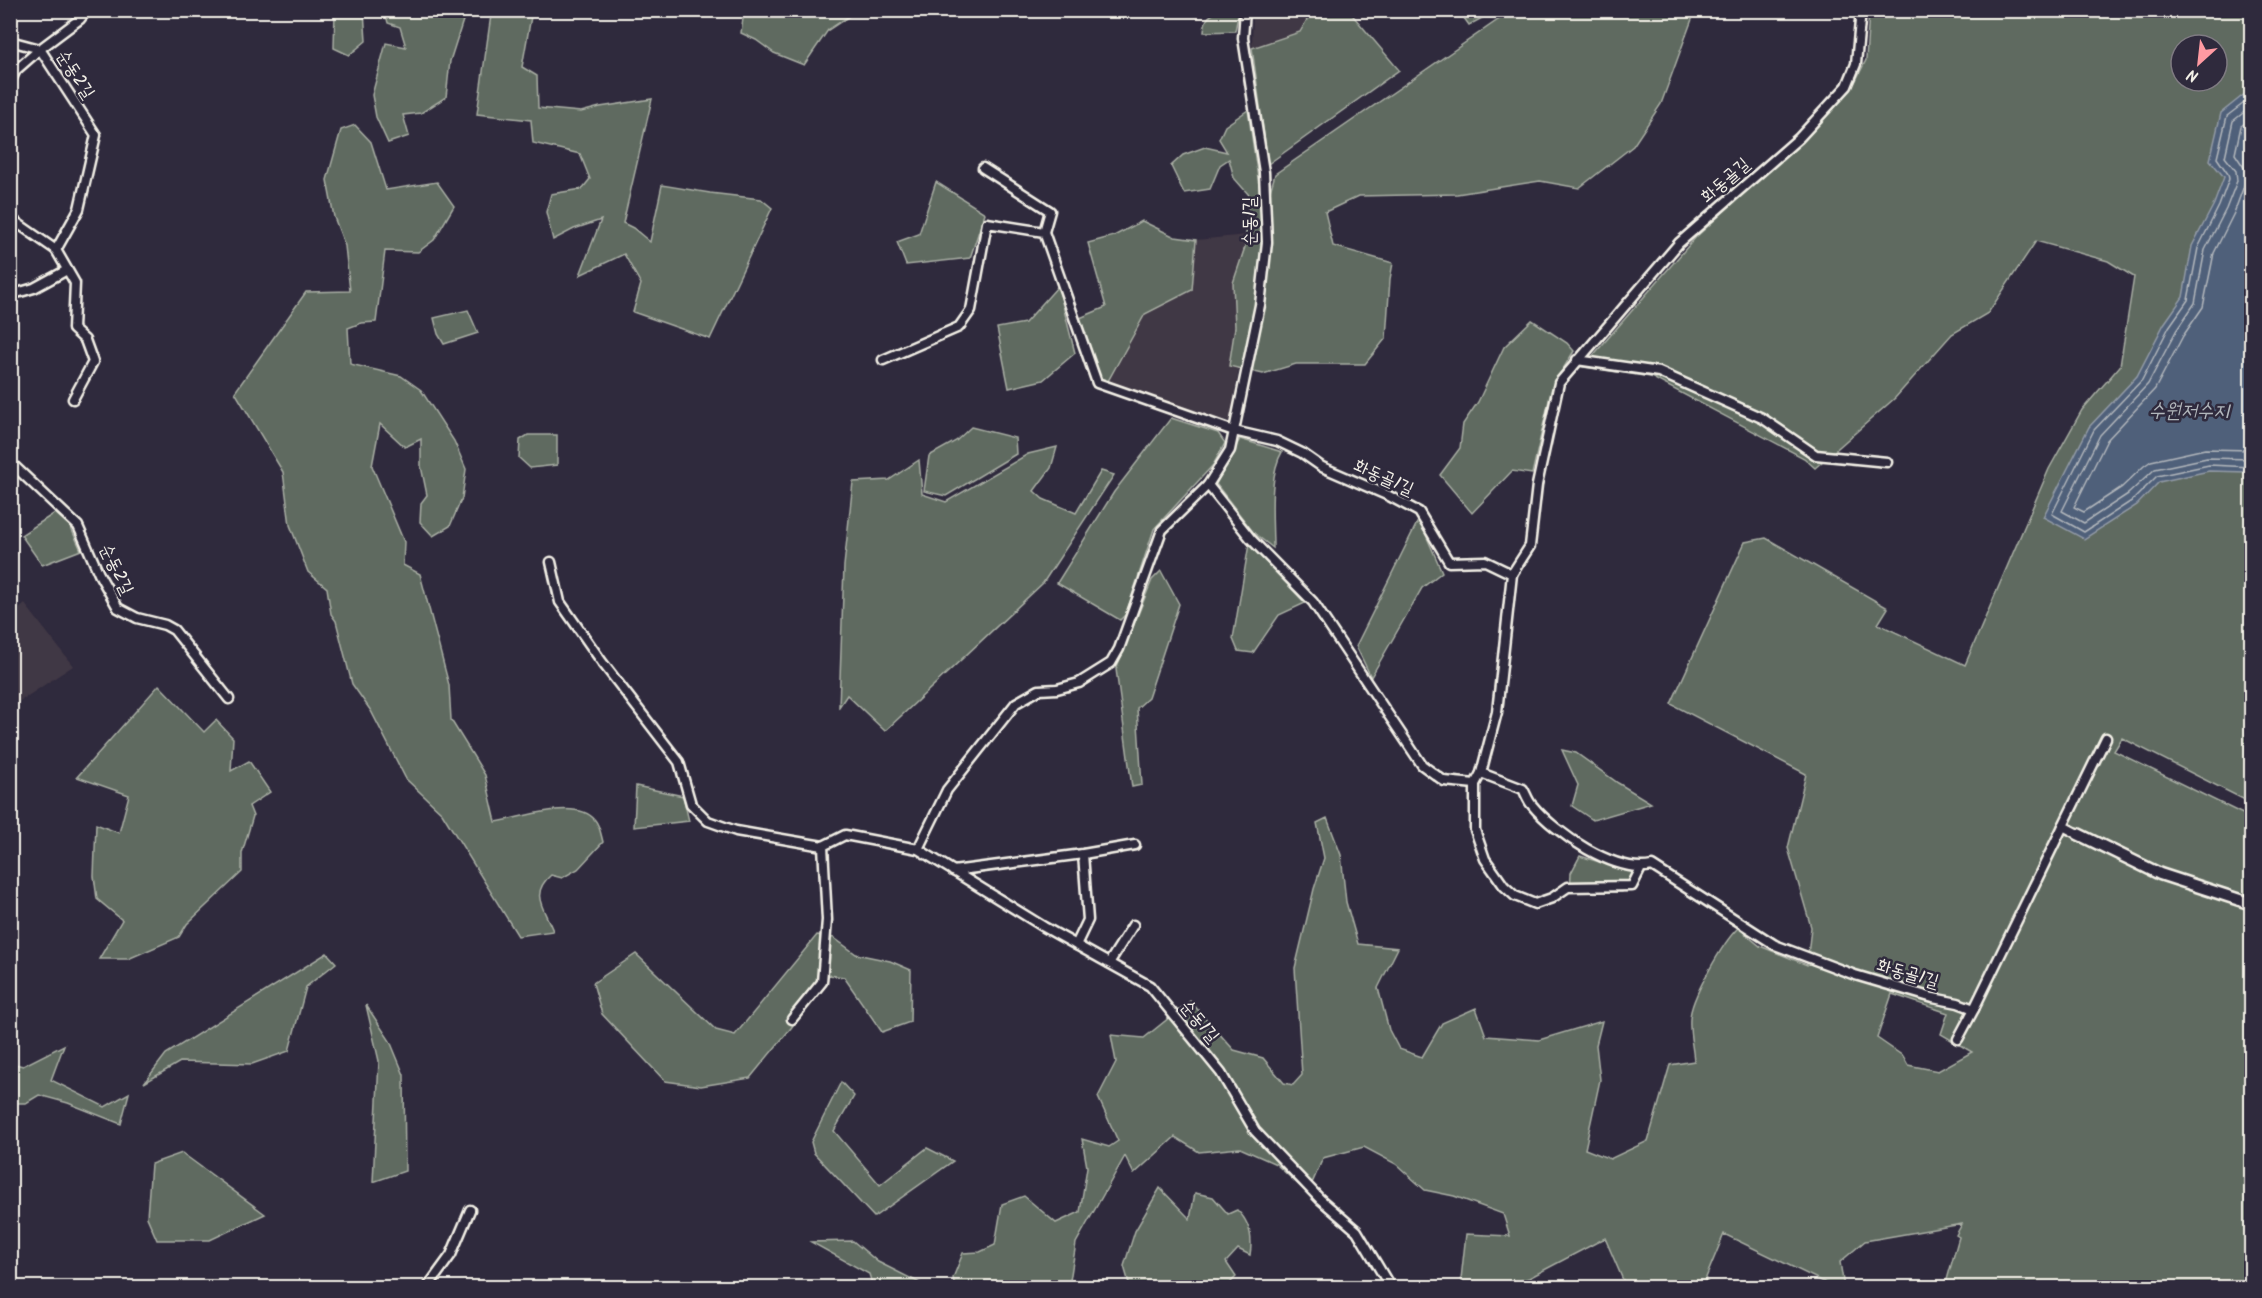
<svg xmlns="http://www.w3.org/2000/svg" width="2262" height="1298" viewBox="0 0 2262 1298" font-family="Kalam,'Poor Story',sans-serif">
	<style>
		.built { fill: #403744 }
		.green { fill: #5e6b60; stroke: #a9aea4; stroke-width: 1.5; fill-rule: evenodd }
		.water { fill: #50607a; stroke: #929aa6; stroke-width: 1.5 }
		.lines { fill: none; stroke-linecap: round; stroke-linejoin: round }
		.shore { stroke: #b2b7bc; stroke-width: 1.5 }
		.minor-casing { stroke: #f4f1e8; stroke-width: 13 }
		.tertiary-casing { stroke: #f4f1e8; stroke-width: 15 }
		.minor { stroke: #2f2a3d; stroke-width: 8 }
		.tertiary { stroke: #2f2a3d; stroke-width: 10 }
		.labels { text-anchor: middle; stroke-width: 5; stroke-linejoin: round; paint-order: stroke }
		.street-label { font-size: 18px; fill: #f4f1e8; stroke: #2f2a3d }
		.water-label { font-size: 20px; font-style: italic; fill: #b2b7bc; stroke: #2f2a3d }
	</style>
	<rect width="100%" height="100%" fill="#2f2a3d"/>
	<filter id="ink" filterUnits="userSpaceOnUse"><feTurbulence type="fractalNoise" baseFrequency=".0167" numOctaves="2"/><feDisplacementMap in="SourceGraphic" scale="12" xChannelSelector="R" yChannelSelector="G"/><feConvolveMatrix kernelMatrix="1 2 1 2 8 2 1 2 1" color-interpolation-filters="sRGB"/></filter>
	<g filter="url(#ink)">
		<g class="built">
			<path d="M1253,11h59l-11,21 -49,16z"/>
			<path d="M1246,235l-1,12 -12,36 2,44 -6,39 10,3 -9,52 -12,-2 -110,-38 37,-67 47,-24 4,-50z"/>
			<path d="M25,604l48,62 -62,41v-91z"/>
		</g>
		<g class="green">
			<path d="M335,11h29l2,30 -17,14 -15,-7z"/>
			<path d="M385,11h81l-16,50 -4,36 -25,16 -18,2 6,21 -21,7 -12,-26 -4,-22 14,-52 20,4 -6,-20 -12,-4z"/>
			<path d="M466,11h66l-10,56 15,9 1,32 43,4 19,-5 52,-8 -29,124 10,5 17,14 12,-57 48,8 51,6 11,9 -62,131 -77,-27 8,-28 -17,-30 -44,21 21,-55 -27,9 -21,11 -7,-28 5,-18 31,-5 8,-10 -10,-25 -47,-11 -2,-23 -54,-6 14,-99z"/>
			<path d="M744,11v-1l113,1 -29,19 -24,35 -30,-12 -18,-13 -15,-7z"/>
			<path d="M1218,11h21l-4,20 -31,1c1,-13 3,-15 14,-21z"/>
			<path d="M1312,11h37l50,59 -131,94 -16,-116 48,-16z"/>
			<path d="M1459,11h36l-26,14z"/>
			<path d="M1511,11h184l-34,93 -28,42 -54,42 -39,-7 -83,13 -98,2 -34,16 8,34 60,17 -3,16 -4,59 -21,26h-69l-33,10 -34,-8 6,-39 -2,-44 12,-36 4,-52 -15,-17 -5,-19 -9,6 -10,24 -26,4 -13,-27 12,-11 22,-8 22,5 -8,-13 6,-13 23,-16 12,82h10l5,-18z"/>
			<path d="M1869,11h379l4,26 -1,766 -129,-65 -8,13 137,67v469h-306l14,-50 -3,-2 6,-11 -97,17 -25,21 4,25h-10l-110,-53 -19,46 7,7h-86l-21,-49 -76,40 -30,9h-33l-5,-8 5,-45 44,2 -7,-22 -49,-18 -29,-6 -29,-26 -32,-17 -41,11 -10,23 -9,9 -28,-26 -36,-16 -41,4 -24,-15 -41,37 -9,-18 -49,87 -7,44h-114l-2,-9 10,-25 17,-1 15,-7 7,-41 22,-8 32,27 24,-11 7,-45 -5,-28 27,8 9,-6 -20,-44 18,-35 -5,-27 33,3 46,-37 44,49 29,8 21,25 9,2 9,-10 -7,-107 19,-79 10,-31 -7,-35 10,-5 14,37 5,47 12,42 40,4 -20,40 11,42 10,19 23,8 20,-34 34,-15 10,28 53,4 63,-19 -6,24 4,35 -15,69 25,10 38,-18 22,-76 24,-4c-1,-14 -5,-28 -4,-42 0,-20 34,-78 48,-91l22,18 47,19 4,-38 -23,-79 18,-74 -135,-70 74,-162 21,-4 122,70 -10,16 87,41 84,-196 33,-59 38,-44 14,-89 -26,-16 -72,-20 -48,72 -36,21 -57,64 -80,70 -11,-10 -153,-81 -68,-10 113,-130 112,-102 44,-47 14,-28zM2181,45h36v36h-36zM1892,994l56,19 -7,21 31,18 -34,19 -30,-6 -5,-9 -26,-18z"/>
			<path d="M355,125l16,17 15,48 51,-8 17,24 -20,34 -16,12 -33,-1 -9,71 -15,1 -13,5 2,36 51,12 20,14 33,51 12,28 -4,29 -12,28 -17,10 -13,-14 1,-19 6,-8 -6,-29v-27l-16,8 -25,-23 -8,42 32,76 -1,23 17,9 29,111 2,35 34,55 11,47c23,-4 82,-25 99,-2 5,6 6,15 8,22l-25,27 -16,9 -11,-3c-22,19 -7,33 2,56l-35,5 -76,-123 -36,-34 -35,-68 -19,-27 -16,-63 -5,-7 -4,-26 -19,-16 -18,-47 -7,-53 -48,-80 71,-100 44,-1 -5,-45 -11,-29 -7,-37 14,-50z"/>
			<path d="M936,182l49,31 -15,45 -64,7 -9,-23 22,-8z"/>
			<path d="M1142,221l33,16 21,3 -4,50 -47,24 -37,67 -7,-1 -21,-62 26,-11 -18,-64 26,-7z"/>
			<path d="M1058,286l17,67 -32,27 -34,8 -12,-60 28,-5z"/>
			<path d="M468,310l10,23 -34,11 -6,-10 -4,-16z"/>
			<path d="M1532,320l35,23 7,8 -22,36 -20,87 -20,-3 -40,42 -32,-38 20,-27 3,-24 15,-22 26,-55z"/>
			<path d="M1171,418l47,15 7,10 -12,22 -59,64 -28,85 -6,6 -63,-37 57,-91z"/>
			<path d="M971,427l44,11 1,16 -70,42 -22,-5 5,-35 27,-15z"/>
			<path d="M528,435h29v30l-27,3 -11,-10 1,-18z"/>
			<path d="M1240,439l42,13c-14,23 -9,69 -9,96l-19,-15 -38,-49z"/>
			<path d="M1057,447l-6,21 -17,23 9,8 33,14 25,-42 13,4 -71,108 -158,148 -38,-36 -8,12 5,-141 9,-84 36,-2 30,-20 3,34 24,8 82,-48z"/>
			<path d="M55,513l15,13 11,24 -39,15 -21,-30z"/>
			<path d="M1419,519l23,53 -20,16 -51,89 -15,-31z"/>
			<path d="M1249,544l56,59 -26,12 -26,38 -15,-2 -5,-12z"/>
			<path d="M1161,571l18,33 -31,94 -11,10 5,77 -10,2 -16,-118 36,-89z"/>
			<path d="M159,685l45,47 12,-12 17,18 -2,33 18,-10 21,31 -21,14 4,10 -11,37v19l-55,52 -8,13 -51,22h-29l23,-39 -25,-21 -3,-23 2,-52 23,9 10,-38 -52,-18z"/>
			<path d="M1562,750l14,3 42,30 33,20 -58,17 -21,-14 6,-21z"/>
			<path d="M636,786l47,10 6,25 -55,6z"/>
			<path d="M1580,856l55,17 -13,19 -52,-1 1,-18z"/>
			<path d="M817,935l17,3 22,16 34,7 21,9 -1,52 -28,10 -38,-55 -15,-2 -38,53 -41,50 -49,8 -36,-5 -63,-67 -9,-31 43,-29 80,76 19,5z"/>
			<path d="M327,953l9,10 -30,24 -17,64 -37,13 -72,-2 -36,21 22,-29z"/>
			<path d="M366,1005l24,36 14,34 1,96 -32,11 6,-121z"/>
			<path d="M64,1045l-13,35 54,27 24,-14 -8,31 -53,-21 -29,-8 -13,8h-15v-40l12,3z"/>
			<path d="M841,1082l13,14 -20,35 46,54 47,-37 26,13 -79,56 -60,-64 -3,-11z"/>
			<path d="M182,1153l83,61 -55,26h-53l-10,-23 4,-53z"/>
			<path d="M1160,1188l30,31 5,-26 18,4 15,17 9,-4c13,12 16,27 13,45l-12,-6 -12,13 10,15 -7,7 2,3h-101l-6,-21 11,-35z"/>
			<path d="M853,1241l25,21 44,22 1,3h-50l-4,-13 -58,-32z"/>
		</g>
		<path class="water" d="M2251,89v385l-4,-2 -38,-1 -50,11 -22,23 -53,34 -41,-22 46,-90 48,-51 27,-52 19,-27 9,-51 22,-42 10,-27 -14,-17 11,-47z"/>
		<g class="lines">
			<g class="shore">
				<path d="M2252,97l-25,19 -10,42 11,16 1,5 -10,27 -21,42 -10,52 -19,27 -27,53 -48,50 -42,84 32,18 49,-32 24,-24 52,-11 43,2"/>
				<path d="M2252,106l-19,15 -8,36 11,14 1,10 -11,28 -21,41 -10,53 -19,28 -28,53 -48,51 -38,76 22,12 44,-29 27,-25 52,-11 45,1"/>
				<path d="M2252,118l-11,8 -6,28 10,15v14l-11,30 -20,40 -11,54 -20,29 -28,53 -48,51 -33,67 10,5 38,-25 22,-21 7,-5 54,-12 47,1"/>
			</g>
			<g class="minor-casing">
				<g id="minor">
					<path d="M10,41l30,8"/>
					<path d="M10,82l6,-12 24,-21"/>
					<path d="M983,168l67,43 -6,21"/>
					<path d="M10,218l46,32"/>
					<path d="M10,295l24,-7 33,-18"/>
					<path d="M883,360l76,-33 12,-17 16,-87 57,9 53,151 137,48 43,10 25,12 20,14 67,29 30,16 30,50 36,-1 27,13 -15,138 -16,61 -6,11v46l10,29 19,27 11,10 20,8 17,-6 16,-11 64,-1 9,-18"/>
					<path d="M1577,360l82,12 103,46 54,37 71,7"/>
					<path d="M73,399l20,-37 -8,-22 -12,-11 2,-46 -19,-33 23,-41 17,-74 -56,-86 40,-30 7,-9"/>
					<path d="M10,462l68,64 21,48 19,34 19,10 28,7 9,5 55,69"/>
					<path d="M1208,485l43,54 62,63 109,163 22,16 31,3"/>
					<path d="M551,562l9,40 42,60 77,100 12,42 17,17 28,10 87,15"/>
					<path d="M1512,574l18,-28 7,-61 22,-102 120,-140 120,-105 48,-52 9,-22 5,-54"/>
					<path d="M1481,773l42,16c3,5 5,12 9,16 23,28 83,69 120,61l123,79 80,30 78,23 25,5 16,6 89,-183 15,8"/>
					<path d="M2063,826l43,-88"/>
					<path d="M918,849l29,-59 69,-87 23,-13 18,-1 22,-6 32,-20 8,-14 43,-119 46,-45 22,-35 30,-145 7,-63 -3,-70 -21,-134 2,-28"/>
					<path d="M953,871l130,-17 52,-9"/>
					<path d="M1076,945l12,-25 -5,-66"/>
					<path d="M1109,963l24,-38"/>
					<path d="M792,1019l30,-37 5,-62 -4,-74 22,-11 73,14 126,78 106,59 71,87 34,58 65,68 37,32 34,57"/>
					<path d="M1958,1039l16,-30"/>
					<path d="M427,1288l24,-33 19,-45"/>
				</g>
			</g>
			<g class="tertiary-casing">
				<path id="tertiary" d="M2078,834l82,40 92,30"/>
			</g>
			<use href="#minor" class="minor"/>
			<use href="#tertiary" class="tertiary"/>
		</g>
	</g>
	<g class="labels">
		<g class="street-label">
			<text transform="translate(76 74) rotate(57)" y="6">순동2길</text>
			<text transform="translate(1725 180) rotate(-41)" y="6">화동골길</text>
			<text transform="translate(1249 221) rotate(-90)" y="6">순동1길</text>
			<text transform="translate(1384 477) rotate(24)" y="6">화동골1길</text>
			<text transform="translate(117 569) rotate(64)" y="6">순동2길</text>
			<text transform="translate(1908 973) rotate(16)" y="6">화동골1길</text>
			<text transform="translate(1200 1021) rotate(50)" y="6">순동1길</text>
		</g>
		<g class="water-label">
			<text x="2189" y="417">수원저수지</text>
		</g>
	</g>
	<rect width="2262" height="1298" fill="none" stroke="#2f2a3d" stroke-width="36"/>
	<rect x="18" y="18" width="2226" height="1262" fill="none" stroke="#f4f1e8" stroke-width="2" filter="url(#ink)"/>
	<g transform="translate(2199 63) rotate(207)"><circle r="28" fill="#2f2a3d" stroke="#7e7a81" stroke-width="1.5"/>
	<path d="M0-4.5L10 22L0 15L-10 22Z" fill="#ff9aa2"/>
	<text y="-9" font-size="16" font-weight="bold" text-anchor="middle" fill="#f4f1e8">N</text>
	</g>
</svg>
